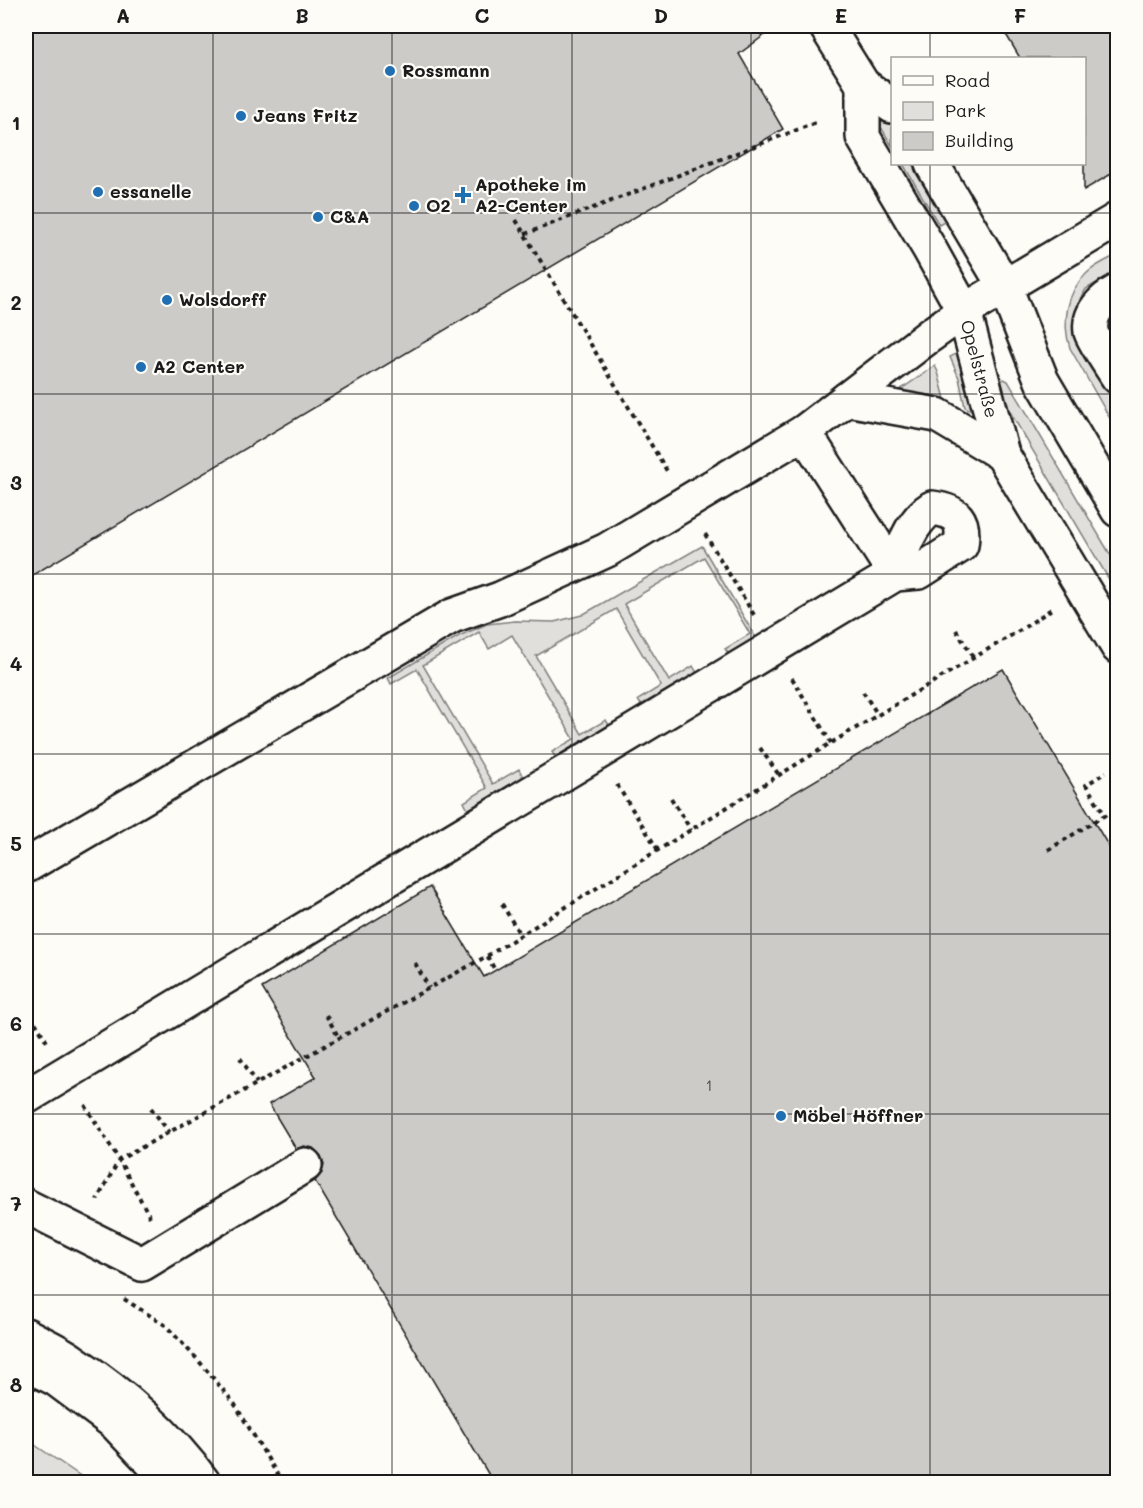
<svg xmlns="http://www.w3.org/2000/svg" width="1143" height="1508" viewBox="0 0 1143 1508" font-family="Mali,sans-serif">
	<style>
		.green { fill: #e0dfdb; stroke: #7e7e7c; stroke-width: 1.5 }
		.building { fill: #cccbc8; stroke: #1c1c1c; stroke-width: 1.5 }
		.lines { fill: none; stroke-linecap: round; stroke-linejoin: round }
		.minor-casing { stroke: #1c1c1c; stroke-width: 38 }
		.highway-casing { stroke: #1c1c1c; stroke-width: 38 }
		.path { stroke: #1c1c1c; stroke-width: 4; stroke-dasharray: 4.5 4.5; stroke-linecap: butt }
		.minor { stroke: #fdfcf7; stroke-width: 33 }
		.highway { stroke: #fdfcf7; stroke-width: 33 }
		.grid { fill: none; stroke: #1c1c1c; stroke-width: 1.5; stroke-opacity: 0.55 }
		.poi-dot { fill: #1f6fb2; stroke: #fdfcf7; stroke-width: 2 }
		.labels { text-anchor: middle; stroke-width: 4.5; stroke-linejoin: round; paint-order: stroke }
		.number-label { font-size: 15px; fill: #484847 }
		.poi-label { font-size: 18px; font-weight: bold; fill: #1c1c1c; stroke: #fdfcf7; text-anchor: start }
		.street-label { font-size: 18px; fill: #1c1c1c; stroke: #fdfcf7 }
		.neatline { fill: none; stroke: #1c1c1c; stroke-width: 2 }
		.grid-label { font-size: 20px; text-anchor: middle; font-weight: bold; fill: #1c1c1c }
	</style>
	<rect width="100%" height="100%" fill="#fdfcf7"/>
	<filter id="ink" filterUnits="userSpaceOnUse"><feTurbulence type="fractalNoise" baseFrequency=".0167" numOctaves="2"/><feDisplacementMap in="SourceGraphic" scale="12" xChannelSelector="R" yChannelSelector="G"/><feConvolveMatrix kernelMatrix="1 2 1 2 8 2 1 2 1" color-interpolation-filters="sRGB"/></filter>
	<g filter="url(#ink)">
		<g class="green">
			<path d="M871,110l21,8v28z"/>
			<path d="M903,164h17l33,53 -14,8z"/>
			<path d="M1117,255v16l-31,18 -6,10 -5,15 1,12 9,26 32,53v26l-47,-83c-8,-25 -4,-55 16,-74 9,-9 21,-14 31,-19z"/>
			<path d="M958,353l18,51v5l-3,2 -8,-4 -6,-29 -9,-21z"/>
			<path d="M935,366l3,6 7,27 -10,-3 -38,-4z"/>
			<path d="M1004,379l4,2 109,185v27l-114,-193 -5,-17z"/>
			<path d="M702,546l54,92 -27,16 -4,-5 25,-15 -46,-77 -80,47 45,77 24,-15 4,7 -56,32 -3,-5 23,-14 -45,-77 -80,47 46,78 24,-14 3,5 -54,32 -3,-5 22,-13 -62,-104 -23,14 -10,-17 -56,33 70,119 26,-15 4,8 -55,33 -4,-8 23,-14 -70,-119 -26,15 -3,-6 71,-42 28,-12 28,-3 39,1 28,-7z"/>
			<path d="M26,1439l56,38 3,5h-59z"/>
		</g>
		<g class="building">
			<path d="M26,26h751l-38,28 44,75 -757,450z"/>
			<path d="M1001,26h117v144l-34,20v-132h-64z"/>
			<path d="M1003,669l115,193v620h-625l-178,-301 7,-8 2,-8 -3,-9 -8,-8 -9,-2 -8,3 -27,-45 47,-27 -54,-89 168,-101 54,90z"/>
		</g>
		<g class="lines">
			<g class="minor-casing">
				<g id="minor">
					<path d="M826,26l37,59 29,21"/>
					<path d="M863,85v52l66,111 35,63 38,143 116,193"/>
					<path d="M932,164l73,123 37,94 76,129"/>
					<path d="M1118,291c-15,8 -30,22 -27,41 2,7 21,36 27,45"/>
					<path d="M847,399l90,16 65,39"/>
					<path d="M804,432l91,142"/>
					<path d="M26,866l426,-250 48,-17 107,-49 197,-118 125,-96 35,-25 154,-92"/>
					<path d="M26,1097l869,-523 24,-2 42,-27c4,-25 -4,-34 -29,-37 -22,14 -30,42 -37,66"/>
					<path d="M26,1206l116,58 163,-99"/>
				</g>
			</g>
			<g class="highway-casing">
				<g id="highway">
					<path d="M26,1335c14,8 31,15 45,25 50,33 97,74 132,122"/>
					<path d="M26,1364l30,15 59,44 51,54 3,5"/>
				</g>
			</g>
			<g class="path">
				<path d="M516,220l151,251"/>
				<path d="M525,234l290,-111"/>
				<path d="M705,534l49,81"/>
				<path d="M956,630l18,28"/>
				<path d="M792,678l39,65"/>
				<path d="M863,692l15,23"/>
				<path d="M760,748l19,27"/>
				<path d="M617,785l41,65"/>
				<path d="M671,798l20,32"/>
				<path d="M1048,850l57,-35 -19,-30 20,-13"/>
				<path d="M502,904l18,31"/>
				<path d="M487,956l8,14"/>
				<path d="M415,963l14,25"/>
				<path d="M26,1007l21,35"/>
				<path d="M326,1015l13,23"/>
				<path d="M240,1058l17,25"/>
				<path d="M85,1105l34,55 -22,40"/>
				<path d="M151,1108l18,24"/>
				<path d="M150,1217l-31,-57 368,-204 344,-213 191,-114 31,-21"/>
				<path d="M124,1299l41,26 33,35 36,43 48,79"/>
			</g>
			<use href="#minor" class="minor"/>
			<use href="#highway" class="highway"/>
		</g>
	</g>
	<path class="grid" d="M213,26v1456M392,26v1456M572,26v1456M751,26v1456M930,26v32M930,164v1318M26,213h1092M26,394h1092M26,574h1092M26,754h1092M26,934h1092M26,1114h1092M26,1295h1092"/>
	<g class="poi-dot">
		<circle cx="390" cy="71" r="6"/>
		<circle cx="241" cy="116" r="6"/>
		<circle cx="98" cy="192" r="6"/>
		<path d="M460 186h6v6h6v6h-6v6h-6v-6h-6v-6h6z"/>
		<circle cx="414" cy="206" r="6"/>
		<circle cx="318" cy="217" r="6"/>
		<circle cx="167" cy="300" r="6"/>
		<circle cx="141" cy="367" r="6"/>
		<circle cx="781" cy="1116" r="6"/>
	</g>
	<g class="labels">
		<g class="number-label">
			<text x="709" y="1091">1</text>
		</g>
		<g class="poi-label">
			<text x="402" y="77">Rossmann</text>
			<text x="253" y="122">Jeans Fritz</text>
			<text x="475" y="191">Apotheke im<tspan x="475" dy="21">A2-Center</tspan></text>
			<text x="110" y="198">essanelle</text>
			<text x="426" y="212">O2</text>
			<text x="330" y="223">C&amp;A</text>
			<text x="179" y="306">Wolsdorff</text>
			<text x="153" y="373">A2 Center</text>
			<text x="793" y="1122">Möbel Höffner</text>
		</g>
		<g class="street-label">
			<text transform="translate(979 369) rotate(75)" y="6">Opelstraße</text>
		</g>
	</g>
	<rect width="1143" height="1508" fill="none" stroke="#fdfcf7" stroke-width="66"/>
	<rect x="891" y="57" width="195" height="108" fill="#fdfcf7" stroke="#a3a29f" stroke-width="1.5"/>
	<rect x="903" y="76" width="30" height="9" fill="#fdfcf7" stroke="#a3a29f" stroke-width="1.5"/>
	<text x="945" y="87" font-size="18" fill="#1c1c1c">Road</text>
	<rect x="903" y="102" width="30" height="18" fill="#e0dfdb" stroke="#a3a29f" stroke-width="1.5"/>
	<text x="945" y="117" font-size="18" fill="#1c1c1c">Park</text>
	<rect x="903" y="132" width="30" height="18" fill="#cccbc8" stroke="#a3a29f" stroke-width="1.5"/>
	<text x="945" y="147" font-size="18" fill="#1c1c1c">Building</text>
	<rect x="33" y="33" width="1077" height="1442" class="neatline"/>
	<g class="grid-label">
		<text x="123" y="23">A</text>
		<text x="302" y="23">B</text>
		<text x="482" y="23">C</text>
		<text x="661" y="23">D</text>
		<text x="841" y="23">E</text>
		<text x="1020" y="23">F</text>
		<text x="16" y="130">1</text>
		<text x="16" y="310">2</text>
		<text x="16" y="490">3</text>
		<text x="16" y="671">4</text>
		<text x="16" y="851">5</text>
		<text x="16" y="1031">6</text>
		<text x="16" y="1211">7</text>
		<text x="16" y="1392">8</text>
	</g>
</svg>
